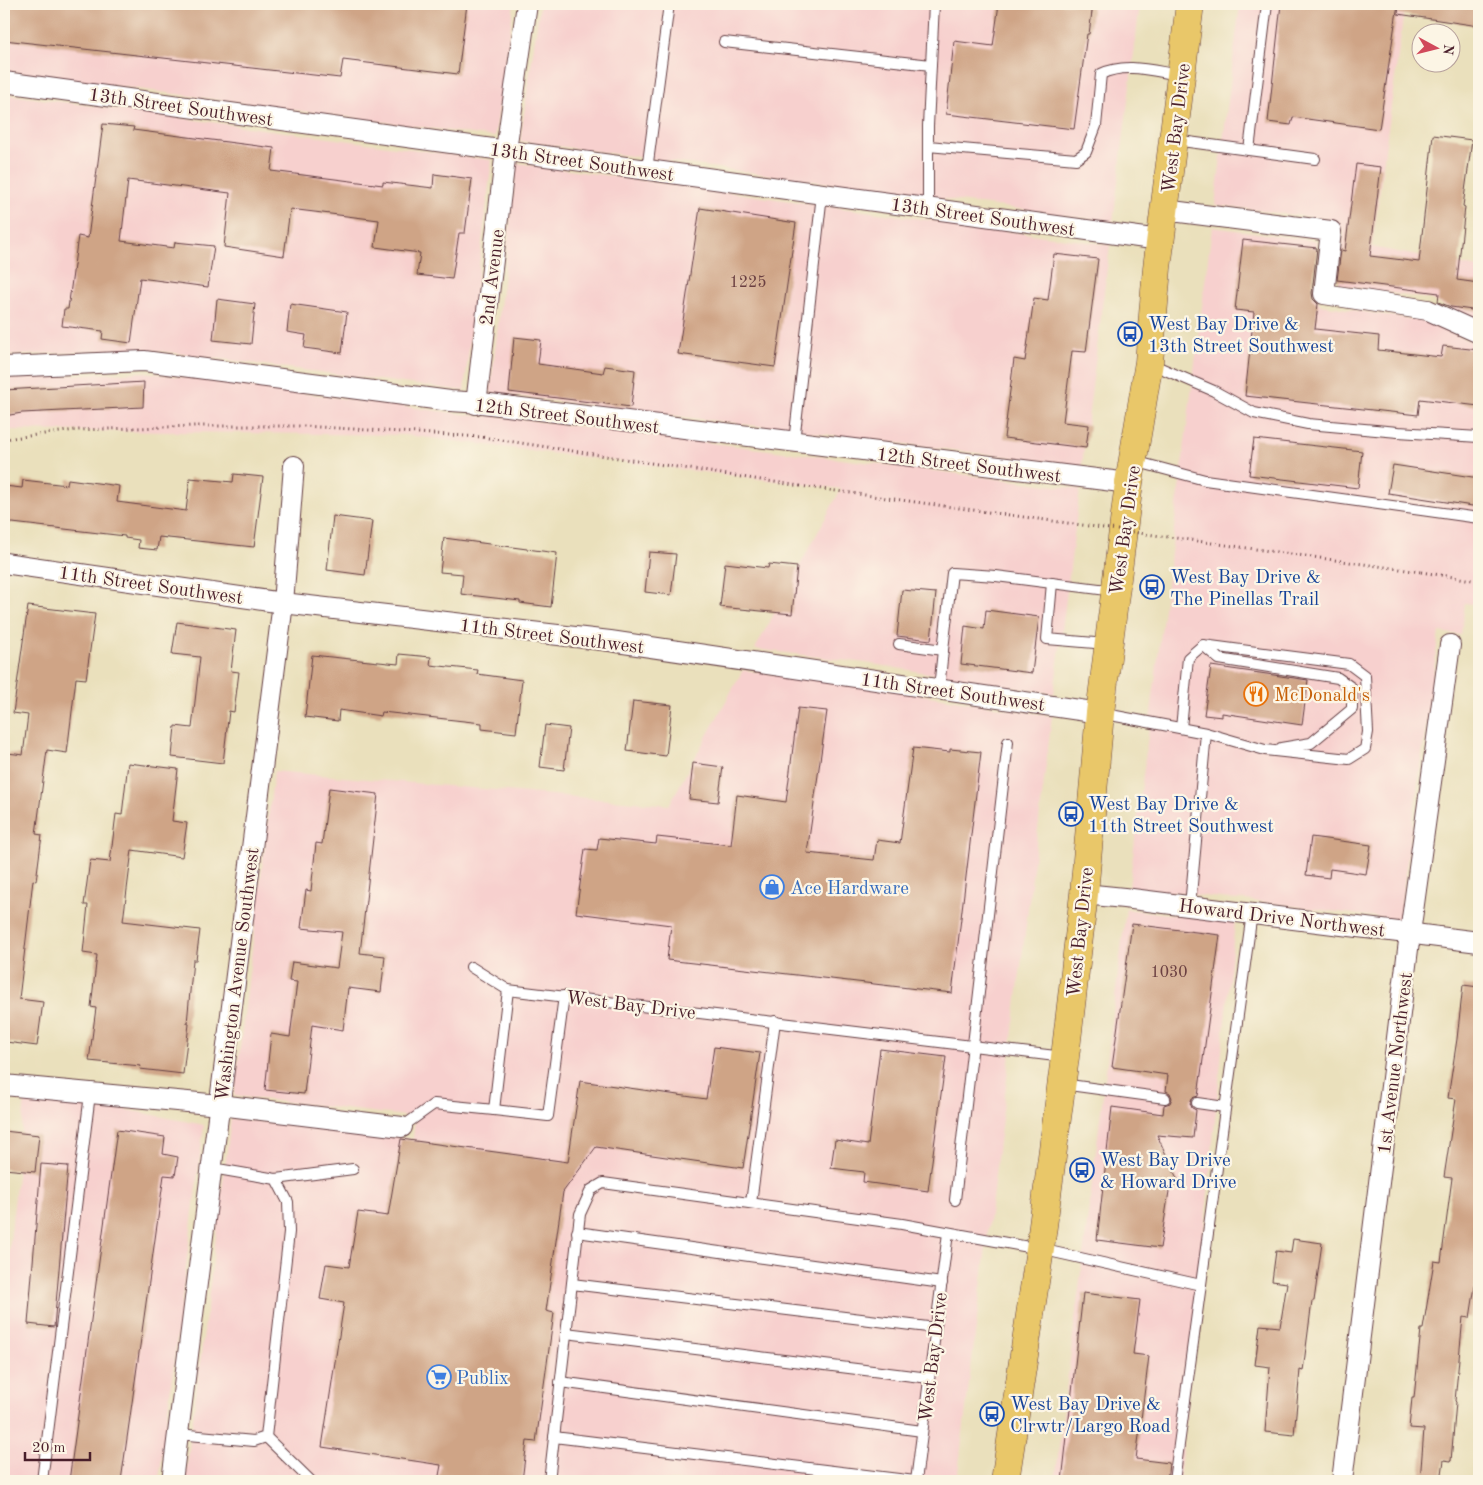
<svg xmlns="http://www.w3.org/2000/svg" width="1483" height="1485" viewBox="0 0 1483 1485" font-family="'Old Standard TT',serif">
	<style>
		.built { fill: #f7d0ce }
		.building { fill: #cfa486 }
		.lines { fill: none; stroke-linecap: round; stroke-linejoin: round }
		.service-casing { stroke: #623c41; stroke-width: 12 }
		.minor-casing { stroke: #623c41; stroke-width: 22 }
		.primary-casing { stroke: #623c41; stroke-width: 29 }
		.path { stroke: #623c41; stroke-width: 3; stroke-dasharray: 1 4; stroke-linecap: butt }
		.service { stroke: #fff; stroke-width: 10 }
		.minor { stroke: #fff; stroke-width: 20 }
		.primary { stroke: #e9c769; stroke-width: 28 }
		.path-bridge { stroke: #623c41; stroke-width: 3; stroke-dasharray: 1 4; stroke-linecap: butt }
		.labels { text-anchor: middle; stroke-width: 4.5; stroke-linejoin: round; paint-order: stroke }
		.number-label { font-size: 16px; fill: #6b4042 }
		.street-label { font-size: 19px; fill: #4a1f2b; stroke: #fcf5e5 }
		.transit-label { font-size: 19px; fill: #164399; stroke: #fcf5e5; text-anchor: start }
		.food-label { font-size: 19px; fill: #c56008; stroke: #fcf5e5; text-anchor: start }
		.shop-label { font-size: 19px; fill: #366cbe; stroke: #fcf5e5; text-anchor: start }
	</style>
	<rect width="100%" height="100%" fill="#fcf5e5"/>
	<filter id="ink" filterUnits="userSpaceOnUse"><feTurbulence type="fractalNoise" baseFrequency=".02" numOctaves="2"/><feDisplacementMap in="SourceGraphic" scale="10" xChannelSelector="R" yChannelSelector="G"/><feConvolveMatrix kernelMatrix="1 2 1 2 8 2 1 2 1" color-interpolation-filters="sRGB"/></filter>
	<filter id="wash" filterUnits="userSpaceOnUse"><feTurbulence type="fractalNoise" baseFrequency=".0096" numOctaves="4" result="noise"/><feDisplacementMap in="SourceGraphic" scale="20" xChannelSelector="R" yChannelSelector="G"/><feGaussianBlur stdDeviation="1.12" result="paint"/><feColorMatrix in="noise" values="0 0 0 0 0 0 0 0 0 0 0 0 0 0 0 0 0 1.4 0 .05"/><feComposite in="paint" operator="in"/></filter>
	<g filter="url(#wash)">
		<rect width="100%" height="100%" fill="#eae0bc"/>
		<g class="built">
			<path d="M4,4h510l-19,133 -491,-66z"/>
			<path d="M540,4h600l-27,218 -593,-81z"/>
			<path d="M1240,4h165l-33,243 107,21v53l-50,-22 -91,-14 6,-52 -11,-13 -118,-15z"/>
			<path d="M4,94l488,66 -28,231 -321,-42 -139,7z"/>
			<path d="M517,163l593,82 -28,221 -592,-73z"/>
			<path d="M1212,227l105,14 -6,51 10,13 103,16 55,24v260l-14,-2 -4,32 -22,-3 -40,288 -161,-21v1l-109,-13z"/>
			<path d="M144,372l318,42 25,3v-2l593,74 -26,205 -188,-31 -111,-14 86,-160 -436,-54 -401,-5v-52z"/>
			<path d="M743,670l120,15 189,31 -95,765h-772l46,-363 182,21 2,-22 -181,-21 40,-325 395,34z"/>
			<path d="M1126,909l109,13 -56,559h-124z"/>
			<path d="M25,1099l93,9 86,17 -45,356h-155v-180z"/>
		</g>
		<g id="blocks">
			<g class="building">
				<path d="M4,4h463l-9,70 -115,-14 -3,18 -336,-38z"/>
				<path d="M999,4h94l-4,30h-2l-13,95 -128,-15 8,-73 39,5z"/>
				<path d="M1281,4h117l-19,125 -86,-12 -2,8 -23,-3z"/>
				<path d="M1399,4h80v22l-81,-12z"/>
				<path d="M103,124l31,3 -1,3 141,18 -3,23 112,14v-3l50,6 1,-14 38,5 -7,54h-6l-7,46 -35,-4 3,-22 -45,-6 4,-27 -89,-11 -6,47 -60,-9 6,-54 -102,-13 -7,61 53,7 1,-6 39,4 -6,41 -68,-9 -9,65 -29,-4 1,-8 -41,-5 2,-17h4l10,-73 10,2z"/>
				<path d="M1433,135l39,5 -9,66 2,1 -8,73 22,3v28l-28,-4 -13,-5 1,-9 -102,-13 4,-30 4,1 11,-87 25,3 -11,89 49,6z"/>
				<path d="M700,208l96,15 -21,144 -97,-13z"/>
				<path d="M1243,240l74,8 -5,45 1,6 5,5 -3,25 64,7 -1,14 63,7 2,-11 36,4v56l-59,-7 -2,16 -173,-19 9,-84 -19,-2z"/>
				<path d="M1054,254l44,5 -12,93 -14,-1 -9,71 26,3 -3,23 -82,-10 10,-79 11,2 9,-63 14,2z"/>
				<path d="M217,299l38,5 -4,40 -38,-4z"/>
				<path d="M290,304l57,8 -5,41 -38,-5 2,-13 -19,-3z"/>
				<path d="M514,337l27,3 -3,24 65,9 2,-7 30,4 -4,37 -122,-15z"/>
				<path d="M144,382l-1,25 -121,6 -18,3v-26z"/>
				<path d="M1254,439l108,12 -4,37 -109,-13z"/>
				<path d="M1393,465l86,13v29l-91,-14z"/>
				<path d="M234,474l29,3 -9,70 -95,-10 -2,13 -19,-2 1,-8 -14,-2v-2l-121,-14v-36l18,2 1,-8 44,5 1,-6 51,7 -2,16 69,9 4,-33 43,4z"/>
				<path d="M333,516l39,5 -7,54 -38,-5z"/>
				<path d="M444,538l113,15 -6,54 -31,-4v-2l-59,-7 2,-20 -23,-2z"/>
				<path d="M649,552l27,2 -5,41 -26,-3z"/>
				<path d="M725,563l43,5 1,-4 28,3 -5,47 -72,-7z"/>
				<path d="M902,590l34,3 -5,47 -34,-4z"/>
				<path d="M28,606l67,8 -9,65 -10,-1 -9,75 -20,-3 -11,84 6,1 -6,46 -3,-1 -14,119 24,3 -6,44 -31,-4 1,-8h-3v-245l4,-36 15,2 5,-40 -15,-2z"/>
				<path d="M986,610l53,7 -7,56 -71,-9 4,-38 19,3z"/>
				<path d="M177,622l59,8 -5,41 8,1 -5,40 -5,-1 -6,52 -51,-6 3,-31 17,2 8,-71 -28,-3z"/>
				<path d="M399,654l32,3 -1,8 48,5 -1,4 45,6 -6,53 -34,-4v-6l-100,-11 -1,4 -42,-6 -1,11 -33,-4 7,-62 86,9z"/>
				<path d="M1211,666l97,14 -6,45 -80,-12v4l-18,-2z"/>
				<path d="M633,701l39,4 -6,51 -39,-5z"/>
				<path d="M798,708l29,3 -20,142 67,7 3,-20 23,3 13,-95 37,4v-3l31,3 -29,241 -285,-33 4,-35 -95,-12 9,-64 12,1 2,-12 57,6 1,-7 74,8 6,-50 49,7z"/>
				<path d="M545,725l24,3 -5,42 -24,-3z"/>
				<path d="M128,763l50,6 -6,52 15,2 -5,34 -50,-7 -9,71 77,9 -4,30h-3l-6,63 2,1 -6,50 -43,-5 1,-3 -52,-5 7,-53 -5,-1 6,-52 -14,-2 5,-48h-4l6,-45 20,2 6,-48 6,1z"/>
				<path d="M693,763l30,4 -5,35 -29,-3z"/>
				<path d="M329,788l49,6 -18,159 25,3 -4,36 -33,-4 -5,42 -31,-5 -8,69 -39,-4 6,-56 19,3 7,-55 -8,-1 3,-19 45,6 5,-36 -41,-4 5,-38 5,1 5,-48 6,1z"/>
				<path d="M1311,837l60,8 -5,29 -36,-5 -1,9 -23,-3z"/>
				<path d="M1132,924l88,11 -22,161 -6,2 -2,5 2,5 4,2 -3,28 -36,-3 23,50h-10l-10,63 -63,-8 15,-133 51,7 1,-9 6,-2 2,-5 -2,-5 -4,-2 2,-16 -56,-8z"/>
				<path d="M1463,985l16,2v183l-4,25 4,1v65l-9,57 -7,-1 -8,84 1,1 -5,59 -7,-1 -3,21h-21l4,-52 -15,-1 3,-30h2l7,-69h2l11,-68 7,1 11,-84 -8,-1 12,-78 -8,-1 9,-59z"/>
				<path d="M714,1047l46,6 -17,115 -147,-21 -33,45 -17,119 8,2 -18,129 -9,-1 -5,40h-84l3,-16 -119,-18 22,-144 -24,-4 6,-35 23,3 9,-55 30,4 13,-77 167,23 12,-81 126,18z"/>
				<path d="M880,1049l66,8 -18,134 -65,-9 1,-10 -33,-4 4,-28 33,5z"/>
				<path d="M117,1130l48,7 -2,17 15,3 -3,19 -11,-1 -43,306h-52z"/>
				<path d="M4,1131l35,4 -4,37 -31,-3z"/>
				<path d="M41,1164l27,2 -14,161 -26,-3z"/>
				<path d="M1293,1239l29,4 -8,58h-2l-9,70 -3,-1 -6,65 -29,-3 5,-65 -15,-2 5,-40 20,2 7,-44 -15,-2 4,-30 15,2z"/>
				<path d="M1083,1293l57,7 -7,54 16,2 -13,103 33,4 -2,18h-105z"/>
			</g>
		</g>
	</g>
	<g filter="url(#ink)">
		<use href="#blocks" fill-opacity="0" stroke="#623c41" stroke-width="1"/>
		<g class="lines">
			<g class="service-casing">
				<g id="service">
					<path d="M724,42l207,23"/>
					<path d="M1174,140l141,19"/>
					<path d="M928,146l148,13 10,-7 10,-26 5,-52c25,-12 52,-3 79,1"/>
					<path d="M1249,150l18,-146"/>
					<path d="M647,170l22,-166"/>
					<path d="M928,208v-82l6,-122"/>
					<path d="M1149,363l65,28 40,22 54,11 90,8 81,5"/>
					<path d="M794,442l28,-248"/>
					<path d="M1134,461l71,19 274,38"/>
					<path d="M1052,583l-5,56 60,5"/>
					<path d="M899,644l44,6 9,-77 44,3 119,15"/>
					<path d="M1204,646l15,13 119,19 14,10v21l-41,34 -30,5"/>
					<path d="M939,689l4,-39"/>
					<path d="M1100,713l106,20 -16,173"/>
					<path d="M1181,728l7,-70 15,-13 146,19 16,12 3,56 -3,17 -16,10 -84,-9 -59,-17"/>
					<path d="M471,967l37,23"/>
					<path d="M1062,1084l103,14"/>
					<path d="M1197,1103l28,4"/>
					<path d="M494,1110l54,6 16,-120"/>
					<path d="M402,1127l32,-23 60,6 14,-120 556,67"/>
					<path d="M276,1179l77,-10"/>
					<path d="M955,1200l53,-458"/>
					<path d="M751,1203l24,-182"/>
					<path d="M577,1232l365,51"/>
					<path d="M572,1284l364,44"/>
					<path d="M566,1333l363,45"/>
					<path d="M560,1382l362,49"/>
					<path d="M178,1434l76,7 12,-4 23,-205 -1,-30 -12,-23 -64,-11"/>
					<path d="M266,1437l45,44"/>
					<path d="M554,1437l361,44"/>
					<path d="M42,1481l48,-387"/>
					<path d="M549,1481l31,-267 11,-24 12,-7 299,41 138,25 161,36"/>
					<path d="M916,1481l32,-248"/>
					<path d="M1174,1481l78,-568"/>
				</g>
			</g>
			<g class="minor-casing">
				<g id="minor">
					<path d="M4,82l1156,158"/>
					<path d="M1164,210l167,21 -7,63 104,16 51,23"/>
					<path d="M4,367l140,-6 306,40 32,2 647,80"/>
					<path d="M476,404l30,-254 21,-146"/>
					<path d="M4,563l279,40 327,38 490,72"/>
					<path d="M1084,894l40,4 355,44"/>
					<path d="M4,1085l216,20 182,22"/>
					<path d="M172,1481l111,-878 11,-137"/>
					<path d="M1342,1481l68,-548 40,-288"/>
				</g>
			</g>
			<g class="primary-casing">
				<path id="primary" d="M1005,1481l35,-232 25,-192 19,-163 16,-181 29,-230 20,-121 8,-94 33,-264"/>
			</g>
			<g class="path">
				<path d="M4,439l72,-9 119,-4h109l178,11 318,49"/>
				<path d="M1421,572l58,9"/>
			</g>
			<use href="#service" class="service"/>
			<use href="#minor" class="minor"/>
			<use href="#primary" class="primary"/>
			<path class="path-bridge" d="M800,486l621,86"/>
		</g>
	</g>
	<defs>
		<g id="bus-ring" transform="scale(1.25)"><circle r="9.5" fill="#fcf5e5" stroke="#1a4fb4" stroke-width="1.5"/><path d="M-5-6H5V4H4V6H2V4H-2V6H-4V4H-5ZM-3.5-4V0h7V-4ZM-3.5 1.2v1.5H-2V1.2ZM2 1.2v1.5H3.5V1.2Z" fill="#1a4fb4"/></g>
		<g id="restaurant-ring" transform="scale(1.25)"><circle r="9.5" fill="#fcf5e5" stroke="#e8710a" stroke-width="1.5"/><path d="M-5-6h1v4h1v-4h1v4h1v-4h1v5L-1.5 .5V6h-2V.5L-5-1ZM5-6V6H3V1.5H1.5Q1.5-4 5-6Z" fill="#e8710a"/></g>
		<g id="shop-ring" transform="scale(1.25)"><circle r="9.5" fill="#fcf5e5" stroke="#3f7fe0" stroke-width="1.5"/><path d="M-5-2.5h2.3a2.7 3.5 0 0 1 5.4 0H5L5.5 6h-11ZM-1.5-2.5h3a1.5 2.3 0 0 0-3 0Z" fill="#3f7fe0"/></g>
		<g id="supermarket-ring" transform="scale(1.25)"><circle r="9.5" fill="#fcf5e5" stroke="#3f7fe0" stroke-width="1.5"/><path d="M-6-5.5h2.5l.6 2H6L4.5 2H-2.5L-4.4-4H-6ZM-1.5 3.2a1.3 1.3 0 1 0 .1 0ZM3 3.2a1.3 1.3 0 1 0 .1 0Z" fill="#3f7fe0"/></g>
	</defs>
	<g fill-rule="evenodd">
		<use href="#bus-ring" x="1130" y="334"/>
		<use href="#bus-ring" x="1152" y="587"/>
		<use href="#restaurant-ring" x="1256" y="694"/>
		<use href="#bus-ring" x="1071" y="814"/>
		<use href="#shop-ring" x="772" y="887"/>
		<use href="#bus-ring" x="1082" y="1170"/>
		<use href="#supermarket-ring" x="439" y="1377"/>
		<use href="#bus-ring" x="992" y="1414"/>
	</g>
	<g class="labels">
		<g class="number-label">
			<text x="748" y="287">1225</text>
			<text x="1169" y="977">1030</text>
		</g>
		<g class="street-label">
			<text transform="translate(181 106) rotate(8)" y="7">13th Street Southwest</text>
			<text transform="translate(1175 128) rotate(-83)" y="7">West Bay Drive</text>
			<text transform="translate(582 161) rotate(8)" y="7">13th Street Southwest</text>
			<text transform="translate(983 216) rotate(8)" y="7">13th Street Southwest</text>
			<text transform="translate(491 277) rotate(-83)" y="7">2nd Avenue</text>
			<text transform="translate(567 415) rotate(7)" y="7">12th Street Southwest</text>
			<text transform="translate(969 464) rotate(7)" y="7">12th Street Southwest</text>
			<text transform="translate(1124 530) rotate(-82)" y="7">West Bay Drive</text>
			<text transform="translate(151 584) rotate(8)" y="7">11th Street Southwest</text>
			<text transform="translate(552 635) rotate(7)" y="7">11th Street Southwest</text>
			<text transform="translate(953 691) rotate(8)" y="7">11th Street Southwest</text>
			<text transform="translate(1282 917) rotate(7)" y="7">Howard Drive Northwest</text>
			<text transform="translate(1079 932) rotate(-84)" y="7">West Bay Drive</text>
			<text transform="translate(236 974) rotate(-83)" y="7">Washington Avenue Southwest</text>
			<text transform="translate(631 1004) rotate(7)" y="7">West Bay Drive</text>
			<text transform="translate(1394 1063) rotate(-83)" y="7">1st Avenue Northwest</text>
			<text transform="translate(932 1357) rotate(-83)" y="7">West Bay Drive</text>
		</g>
		<g class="transit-label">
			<text x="1148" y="330">West Bay Drive &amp;<tspan x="1148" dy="22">13th Street Southwest</tspan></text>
			<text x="1170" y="583">West Bay Drive &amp;<tspan x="1170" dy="22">The Pinellas Trail</tspan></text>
			<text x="1088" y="810">West Bay Drive &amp;<tspan x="1088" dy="22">11th Street Southwest</tspan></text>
			<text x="1100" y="1166">West Bay Drive<tspan x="1100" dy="22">&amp; Howard Drive</tspan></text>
			<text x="1010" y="1410">West Bay Drive &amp;<tspan x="1010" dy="22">Clrwtr/Largo Road</tspan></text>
		</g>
		<g class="food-label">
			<text x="1274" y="701">McDonald's</text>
		</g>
		<g class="shop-label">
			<text x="790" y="894">Ace Hardware</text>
			<text x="456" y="1384">Publix</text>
		</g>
	</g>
	<rect width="1483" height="1485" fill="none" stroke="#fcf5e5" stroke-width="20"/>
	<g transform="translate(1436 48) rotate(97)"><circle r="24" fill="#fcf5e5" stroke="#b59f9b"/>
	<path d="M0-4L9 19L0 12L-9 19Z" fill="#d1495b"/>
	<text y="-8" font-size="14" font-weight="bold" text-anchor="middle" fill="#4a1f2b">N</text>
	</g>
	<path d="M25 1452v8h65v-8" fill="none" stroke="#4a1f2b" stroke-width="2.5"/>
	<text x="32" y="1452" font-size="15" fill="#4a1f2b" stroke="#fcf5e5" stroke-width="4" paint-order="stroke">20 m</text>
</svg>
